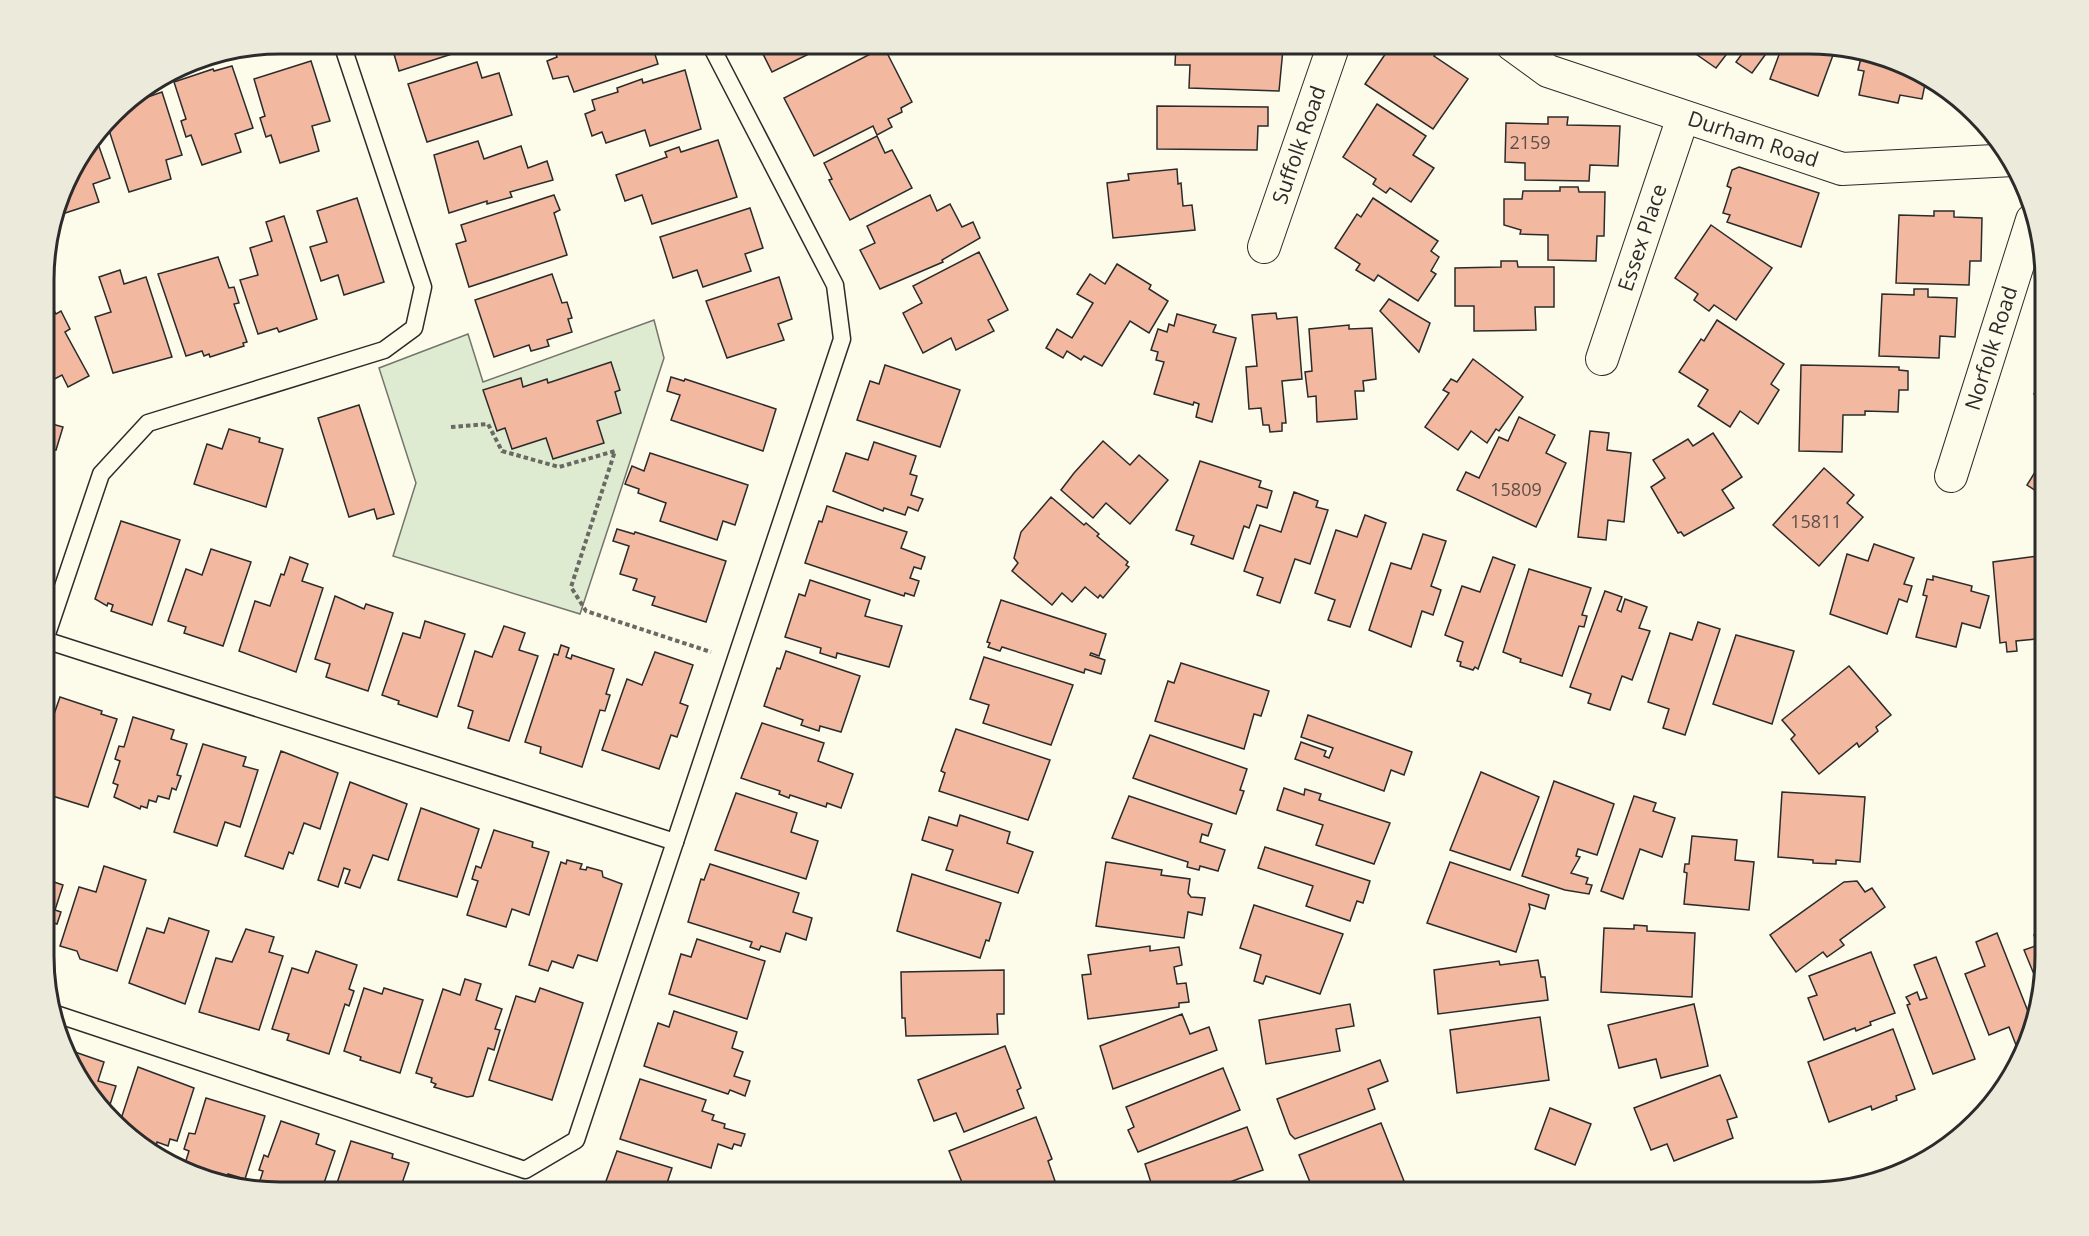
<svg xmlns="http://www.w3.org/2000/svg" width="2089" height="1236" viewBox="0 0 2089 1236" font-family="'Open Sans',sans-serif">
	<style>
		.green { fill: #deebd1; stroke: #74746e; stroke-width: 1.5 }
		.building { fill: #f2b8a0; stroke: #2b2b2b; stroke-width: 1.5 }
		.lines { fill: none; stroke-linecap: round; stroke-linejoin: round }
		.service-casing { stroke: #2b2b2b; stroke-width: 19 }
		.minor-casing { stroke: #2b2b2b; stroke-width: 34 }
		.path { stroke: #6a6964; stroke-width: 4; stroke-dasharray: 4.5 3; stroke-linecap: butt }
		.service { stroke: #fdfbea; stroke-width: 16 }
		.minor { stroke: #fdfbea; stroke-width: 32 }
		.labels { text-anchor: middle; stroke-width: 4.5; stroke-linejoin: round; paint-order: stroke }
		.number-label { font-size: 18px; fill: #5d4e48 }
		.street-label { font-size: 21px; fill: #2b2b2b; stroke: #fdfbea }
		.rim { fill: none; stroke: #2b2b2b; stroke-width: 3 }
	</style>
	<rect width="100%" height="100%" fill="#fdfbea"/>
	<path class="green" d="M654,320l10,38 -84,256 -187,-58 23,-73 -37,-115 89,-34 15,48z"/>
	<g class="building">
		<path d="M391,44h92l-84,27z"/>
		<path d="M552,44h109l1,1 -9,3 5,16 -84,28 -6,-16 -15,3 -6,-18 10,-4z"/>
		<path d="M758,44h80v1l-17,8 -2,-4 -47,23z"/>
		<path d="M1392,44h47l3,1 -8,11 34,23 -35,50 -68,-45z"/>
		<path d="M1773,44l-21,29 -16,-11 6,-8 -10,-7 -16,21 -33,-23z"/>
		<path d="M1783,44l53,3 -18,49 -48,-17z"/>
		<path d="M1176,45l107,4 -4,42 -90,-3 1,-23h-15z"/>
		<path d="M884,47l28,55 -11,6 1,4 -14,7 4,8 -15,8 -4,-9 -59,30 -30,-58z"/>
		<path d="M1868,51l59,24 -5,24 -22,-4 -2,8 -39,-8 5,-24 -6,-1 4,-16 5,1z"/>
		<path d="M311,61l19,60 -18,5 7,25 -39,12 -9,-28 -5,2 -6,-19 5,-2 -11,-37z"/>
		<path d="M477,62l5,16 17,-5 13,42 -85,27 -19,-58z"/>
		<path d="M232,66l21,62 -18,6 6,18 -39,13 -11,-30 -5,2 -5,-16 5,-2 -12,-37 39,-13 1,2z"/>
		<path d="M685,70l16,59 -51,17 -5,-16 -39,13 -4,-11 -10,4 -7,-22 10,-4 -3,-10 26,-8 -1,-4 25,-9 1,4z"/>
		<path d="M162,92l20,63 -16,5 5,19 -42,13 -22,-68 17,-22 6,-4 14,-4 1,4z"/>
		<path d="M1377,104l49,32 -13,19 21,13 -23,34 -21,-14 -4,5 -13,-9 3,-5 -33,-22z"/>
		<path d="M1157,106l111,1v19h-10l-1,24 -100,-1z"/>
		<path d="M1548,117h20l-1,8 53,1 -2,40 -28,-1 -1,16 -64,-1v-17l-20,-1 1,-39 42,1z"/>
		<path d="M877,136l8,17 7,-3 20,38 -62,32 -21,-40 3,-1 -8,-16z"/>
		<path d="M96,138l14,40 -17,6 6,18 -40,13 -2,-5 11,-35z"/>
		<path d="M718,140l19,57 -85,27 -10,-29 -17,6 -9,-26 51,-18 -2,-5 14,-5 2,5z"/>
		<path d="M478,141l6,18 37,-13 7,22 19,-7 6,19 -43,12 2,5 -25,7v-3l-38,12 -15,-58z"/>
		<path d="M1739,167l80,26 -18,54 -74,-25 3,-7 -7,-2 8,-25 -4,-2 5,-16z"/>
		<path d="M1177,169l1,15 3,-1 2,23 9,-1 3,25 -82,8 -6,-55 22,-3 -1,-6z"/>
		<path d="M1560,187h18l1,5h26l-1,44h-7l-1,25 -48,-1v-25l-28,-1 1,-4 -17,-5v-26h18l1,-8h37z"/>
		<path d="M554,195l6,15 -6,3 13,42 -98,32 -13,-43 10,-3 -5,-16z"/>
		<path d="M930,195l7,16 13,-7 12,23 11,-5 7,16 -38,22 1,2 -63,27 -20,-39 15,-7 -8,-17z"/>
		<path d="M357,198l27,84 -40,13 -6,-20 -17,6 -11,-34 17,-5 -10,-31z"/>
		<path d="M1373,198l65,43 -7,10 8,6 -8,14 5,3 -18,27 -40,-26 -4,6 -18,-11 4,-6 -25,-16 22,-34 4,3z"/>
		<path d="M750,208l13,40 -18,6 6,17 -48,16 -6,-17 -24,8 -13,-41z"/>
		<path d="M1934,211h20v6l28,1 -1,43h-11l-1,24 -73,-2 3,-68 35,1z"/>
		<path d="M284,216l33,103 -38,13 -2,-4 -19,6 -18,-54 18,-5 -8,-27 22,-7 -6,-19z"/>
		<path d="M1711,225l61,43 -36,52 -22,-15 -5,6 -15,-11 4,-6 -23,-16z"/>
		<path d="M979,252l29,58 -20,10 6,11 -38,19 -5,-12 -28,15 -20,-40 19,-10 -9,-17z"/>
		<path d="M218,257l11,31 5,-1 5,16 -5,1 13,38 -4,1 1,3 -34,11 -1,-3 -5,2 -2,-5 -16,5 -28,-82z"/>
		<path d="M1501,261h16l1,6h36v40h-19l1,23 -62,1v-25h-19v-38l46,-1z"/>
		<path d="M1117,264l34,21 -2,4 19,12 -19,32 -19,-12 -28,45 -18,-10 -3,4 -14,-9 -4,7 -17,-10 11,-19 15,9 21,-35 -16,-9 13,-20 15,10z"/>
		<path d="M120,270l4,14 22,-7 26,80 -59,16 -18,-56 16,-5 -12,-35z"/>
		<path d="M552,274l10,29 5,-1 5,16 -4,1 4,13 -25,8 2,6 -18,5 -2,-6 -35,12 -19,-57z"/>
		<path d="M779,277l13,42 -14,5 6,16 -57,18 -21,-57z"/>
		<path d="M1914,289h14v8l29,1 -2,39 -15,-1 -1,22 -60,-2 3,-62 32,1z"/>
		<path d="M45,294l11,20 5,-3 9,18 -5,3 24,44 -21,11 -6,-12 -17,9z"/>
		<path d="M1389,299l41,24 -11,29 -39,-41z"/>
		<path d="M2045,311v23l-10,-6z"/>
		<path d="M1276,313l1,6 20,-2 5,62 -20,2 4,42h-4v8l-12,1 -1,-7h-6l-2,-17 -12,1 -3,-42 11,-1 -5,-51z"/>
		<path d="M1177,314l39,11 -3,7 23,6 -24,84 -16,-5 3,-13 -5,-2 -1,3 -39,-11 10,-32 -8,-2 2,-8 -7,-2 7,-21 9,3 2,-8 5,2z"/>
		<path d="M1717,320l67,44 -13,20 8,6 -21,34 -18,-13 -10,16 -32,-21 10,-16 -29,-18 22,-33 3,2z"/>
		<path d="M1349,325v4l23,-1 4,51 -13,2 1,10h-9l2,28 -40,3 -1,-26 -8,1 -3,-25 7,-1 -3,-42z"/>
		<path d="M1473,359l50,38 -24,34 -3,-2 -9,14 -16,-12 -13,19 -33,-23 24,-34 -6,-3 8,-11 6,3z"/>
		<path d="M611,362l9,28 -5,2 6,21 -24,8 7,22 -51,16 -7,-21 -34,11 -7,-21 -8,3 -14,-41 38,-12 2,9 24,-8 1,4z"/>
		<path d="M885,365l75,25 -20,57 -83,-27 13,-39 9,3z"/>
		<path d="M1801,365l98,2v3l9,1v19h-9l-1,22 -33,-1v4h-22l-1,37 -43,-1z"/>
		<path d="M2045,376v24l-11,-6z"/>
		<path d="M671,377l13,4 1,-2 91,30 -13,42 -92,-31 9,-25 -13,-4z"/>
		<path d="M359,405l35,109 -17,5 -3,-10 -25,8 -31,-99z"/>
		<path d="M1519,417l36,18 -9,18 20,10 -30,64 -79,-37 9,-18 13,6 20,-41 9,4z"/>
		<path d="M45,422l18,5 -7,23 -8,-2 -3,8z"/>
		<path d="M229,429l31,9 -1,4 24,7 -17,58 -72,-23 13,-40 15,5z"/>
		<path d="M1590,431l19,2 -2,17 24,3 -7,69 -16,-2 -2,20 -28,-3z"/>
		<path d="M1713,433l29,44 -20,13 12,18 -50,28 -3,-4 -3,1 -27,-46 14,-9 -12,-18 35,-21 5,7z"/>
		<path d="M1103,441l27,24 9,-10 29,25 -38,44 -24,-21 -13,15 -32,-28 13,-17z"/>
		<path d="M874,442l42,14 -6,18 7,2 -6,19 12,4 -5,12 -10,-4 -3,8 -21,-7 -1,3 -50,-20 13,-38 22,7z"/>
		<path d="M650,453l98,32 -13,40 -12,-4 -6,19 -57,-19 6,-18 -28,-10 1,-4 -14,-5 7,-18 12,5z"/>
		<path d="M2045,456v41l-18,-12z"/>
		<path d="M1200,461l61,20 -2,6 13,4 -5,17 -10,-3 -8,23 -5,-2 -11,33 -42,-15 3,-8 -18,-6z"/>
		<path d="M1824,468l30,27 -7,8 16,14 -44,49 -46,-41z"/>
		<path d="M1294,492l24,9 -2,6 12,3 -18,54 -15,-5 -15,44 -23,-8 6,-17 -19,-7 16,-46 21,7z"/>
		<path d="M1051,497l33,28 2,-2 13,11 -2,2 31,26 -2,3 3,2 -26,31 -3,-3 -2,3 -13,-11 -13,15 -10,-9 -10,12 -40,-34 6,-8 -4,-5 7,-26z"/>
		<path d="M827,506l80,26 -6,16 24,9 -4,12 -7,-2 -4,11 9,3 -5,15 -9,-3 -1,3 -99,-33 14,-42 3,1z"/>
		<path d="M1365,515l21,8 -36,104 -22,-7 7,-20 -20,-7 21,-63 21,7z"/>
		<path d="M121,521l59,19 -28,85 -41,-14 2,-6 -5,-2 -1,3 -12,-7z"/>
		<path d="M617,529l17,5 1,-2 91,29 -20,61 -54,-17 3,-8 -22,-7 4,-11 -17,-5 9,-28 -16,-5z"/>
		<path d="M1423,534l23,7 -15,45 10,4 -8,25 -11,-4 -11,36 -42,-17 22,-67 20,6z"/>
		<path d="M1874,544l40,14 -10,26 8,2 -5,16 -8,-3 -12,35 -57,-20 17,-60 21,7z"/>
		<path d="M211,549l40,13 -28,84 -39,-13 2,-6 -18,-6 18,-52 16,6z"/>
		<path d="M2045,555v83l-29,3 1,10 -10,1 -1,-10 -6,1 -7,-81z"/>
		<path d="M290,557l18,7 -6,17 21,7 -27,84 -57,-21 16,-50 15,5 11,-32 3,1z"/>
		<path d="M1493,557l22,8 -37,104 -3,-2 -2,3 -13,-4 1,-4 -4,-1 6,-19 -18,-7 17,-49 18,6z"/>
		<path d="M1529,569l62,19 -9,27 5,1 -3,11 -5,-1 -17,50 -42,-14 1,-3 -18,-7z"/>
		<path d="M1933,576l39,10 -1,5 18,5 -9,32 -18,-5 -6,24 -40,-10 11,-41 -4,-1 4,-16 6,1z"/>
		<path d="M810,580l60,20 -5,16 37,10 -13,41 -52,-14 -1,5 -16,-5 1,-5 -36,-11 14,-43 6,2z"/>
		<path d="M1605,591l17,6 -5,13 4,2 4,-13 22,8 -8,21 11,3 -18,49 -10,-4 -12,34 -22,-7 3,-9 -21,-7z"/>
		<path d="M335,596l29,13 2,-5 27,9 -25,78 -42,-14 4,-13 -15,-5z"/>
		<path d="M1001,600l105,34 -7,22 -8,-3 -1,2 15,5 -4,14 -16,-5 -1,4 -82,-26 -2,4 -12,-4 2,-4 -3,-1z"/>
		<path d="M425,621l40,13 -28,83 -39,-13 1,-3 -17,-6 21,-62 17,5z"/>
		<path d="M1698,622l22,7 -35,106 -22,-7 6,-19 -21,-7 22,-69 22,7z"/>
		<path d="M504,626l21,7 -6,17 19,6 -29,85 -41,-13 5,-17 -15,-5 17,-55 17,6z"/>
		<path d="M1736,635l58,16 -22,73 -59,-20z"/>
		<path d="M561,645l8,3 -3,9 5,2 1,-4 42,14 -8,25 4,1 -5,16 -5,-1 -18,57 -42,-14 1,-6 -16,-5 29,-88 4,1z"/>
		<path d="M786,651l74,25 -19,56 -21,-6 -1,5 -18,-6 2,-5 -39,-14 13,-38 3,1z"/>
		<path d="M655,652l38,13 -13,38 8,3 -11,31 -6,-2 -12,34 -57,-19 25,-71 15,6z"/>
		<path d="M984,657l89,28 -22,60 -68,-22 6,-18 -19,-6z"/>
		<path d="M1181,663l88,28 -8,25 -7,-2 -10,35 -89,-28 13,-40 6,2z"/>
		<path d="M1849,666l42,49 -15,12 2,4 -19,16 -2,-4 -38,31 -28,-35 4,-4 -13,-15z"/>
		<path d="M60,697l42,14 -1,3 16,5 -29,88 -39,-12 -4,8v-63z"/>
		<path d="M1308,715l104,37 -8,23 -13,-5 -7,21 -89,-32 6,-17 25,9 -2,5 5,2 4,-10 -32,-11z"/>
		<path d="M133,717l41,13 -3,9 16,5 -10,31 4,1 -5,14 -4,-2 -3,11 -11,-3 -2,6 -7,-2 -2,8 -6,-2 -1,3 -26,-12 4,-12 -5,-2 7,-22 -5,-2 4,-13 5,1z"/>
		<path d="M762,723l62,20 -6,18 35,13 -12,34 -14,-5 -1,4 -36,-12 -1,3 -10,-4 1,-3 -39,-13z"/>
		<path d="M956,729l94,31 -22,60 -89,-29 6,-18 -4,-2z"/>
		<path d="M1150,735l97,34 -7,21 4,1 -8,23 -103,-36z"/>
		<path d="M203,744l43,13 -3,9 15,4 -18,57 -15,-5 -8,24 -43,-14z"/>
		<path d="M281,751l57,22 -18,56 -16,-6 -11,31 -4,-2 -6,17 -38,-13z"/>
		<path d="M1481,772l58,25 -29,73 -60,-20z"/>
		<path d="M1554,781l60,23 -17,51 -19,-6 -2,7 4,1 -9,16 17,5 -2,6 6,1 -3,9 -24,-4 -43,-14z"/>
		<path d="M350,782l57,22 -19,56 -15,-5 -13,33 -15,-5 5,-13 -6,-2 -6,19 -20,-7z"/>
		<path d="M1284,788l20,7 1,-6 16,5 -2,6 71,23 -16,41 -58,-19 7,-20 -46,-15z"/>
		<path d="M1782,792l83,5 -5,65 -24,-2v4l-23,-1v-3l-35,-3z"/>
		<path d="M736,793l61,20 -6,19 27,9 -12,38 -91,-29z"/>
		<path d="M1129,796l83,28 -4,12 -6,-2 -2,8 25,8 -7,21 -18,-5 -1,4 -12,-3 1,-5 -76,-24z"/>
		<path d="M1634,796l22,7 -3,8 22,7 -13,39 -22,-8 -17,50 -22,-8z"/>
		<path d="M421,808l58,21 -22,68 -59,-17z"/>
		<path d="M960,815l50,17 -3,11 26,9 -15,41 -72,-23 7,-20 -31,-10 7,-23 28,9z"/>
		<path d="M494,830l39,12 -1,5 17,5 -20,63 -17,-6 -6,18 -39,-12 11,-34 -6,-2 4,-13 5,2z"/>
		<path d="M1692,836l45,4 -2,20 19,2 -5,48 -65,-6 3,-31 -3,-1 1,-8h4z"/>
		<path d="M1265,847l105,34 -7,22 -6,-2 -7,20 -44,-15 7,-20 -55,-18z"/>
		<path d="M567,860l15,4 -2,5 6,1 1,-3 15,4 1,6 19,7 -25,77 -19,-6 -5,13 -21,-7 -4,10 -19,-6 32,-103 5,2z"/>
		<path d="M1106,862l56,8 -1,5 29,4 -2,14 3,4 14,1 -3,17 -14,-3 -4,26 -88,-12z"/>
		<path d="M1450,862l99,33 -4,14 -16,-5 1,5 -14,43 -89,-29z"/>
		<path d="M710,864l89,29 -6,19 19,6 -6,22 -20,-7 -6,19 -19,-6 -2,4 -9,-3 2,-5 -64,-20 13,-43 3,1z"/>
		<path d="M104,866l42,14 -29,91 -37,-12 -3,-8 -17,-5 19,-59 17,5z"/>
		<path d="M912,874l89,29 -12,38 -3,-1 -6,18 -83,-27z"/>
		<path d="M45,879l18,6 -8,25 6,2 -4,12 -7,-2 -5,17z"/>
		<path d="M1857,881l8,11 7,-4 13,19 -45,33 4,5 -17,12 -4,-5 -27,20 -26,-37 74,-53z"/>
		<path d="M1254,905l89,29 -23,60 -54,-18 -3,8 -9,-3 7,-26 -21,-7z"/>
		<path d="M2045,915v56l-5,18 -16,-39 14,-5 -4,-10 7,-2 -6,-15z"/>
		<path d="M169,918l40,13 -24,73 -56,-21 18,-55 17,5z"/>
		<path d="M1634,925l13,1v5l48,2 -3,64 -91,-5 3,-64 30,1z"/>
		<path d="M246,929l28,8 -5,15 14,4 -24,74 -60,-18 17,-54 16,4z"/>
		<path d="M1997,933l34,86 -7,22 -8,4 -7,-18 -20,8 -24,-61 20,-8 -9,-24z"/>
		<path d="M697,939l68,22 -18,58 -78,-25 12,-40 10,3z"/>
		<path d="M1150,946v5l29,-4 3,18 -8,2 3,17 9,-1 3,19 -10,1v4l-91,12 -6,-44 9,-1 -3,-19z"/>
		<path d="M316,951l41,14 -8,24 5,2 -5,15 -4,-2 -16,50 -42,-14 2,-6 -17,-5 20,-61 16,5z"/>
		<path d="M1871,952l24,61 -25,9 1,3 -15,6 -1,-3 -31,12 -16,-42 9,-3 -8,-19z"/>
		<path d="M1936,957l39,102 -42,15 -26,-69 3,-1 -4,-7 11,-5 3,8 7,-2 -13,-33z"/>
		<path d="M1538,960l3,17h4l3,23 -110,14 -4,-44 65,-9 1,4z"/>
		<path d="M1004,970v44h-7l1,20 -92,2 -1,-18h-3l-1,-46z"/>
		<path d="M465,979l16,5 -5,16 26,9 -7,20 5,1 -6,20 -6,-2 -15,48 -6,1 -33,-10 2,-3 -5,-2 1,-4 -16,-5 27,-84 17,6z"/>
		<path d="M364,988l18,6 2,-6 39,12 -23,73 -40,-13 1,-3 -17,-6z"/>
		<path d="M540,988l43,15 -31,97 -63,-20 27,-84 19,6z"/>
		<path d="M1350,1004l4,22 -18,3 4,22 -74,13 -7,-44z"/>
		<path d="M1694,1004l14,62 -47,12 -5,-19 -37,9 -11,-43z"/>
		<path d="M674,1011l63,21 -5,16 11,4 -9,24 16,5 -5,15 -15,-6 -2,4 -84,-28 14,-43 11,4z"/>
		<path d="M1182,1014l8,20 19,-7 8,23 -104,39 -13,-43z"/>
		<path d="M1540,1017l9,63 -92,13 -7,-63z"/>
		<path d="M1893,1029l22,60 -19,7 1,4 -25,10 -1,-4 -42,16 -21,-60z"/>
		<path d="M1005,1046l16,42 -4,2 7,18 -60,24 -8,-19 -22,8 -16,-41z"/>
		<path d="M69,1050l35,12 -6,19 18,5 -8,25 -25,-24z"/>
		<path d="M1380,1060l8,21 -20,8 7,20 -80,30 -5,-5 -13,-35z"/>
		<path d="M138,1067l56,21 -17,53 -7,-2 -2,7 -11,-4 -3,12 -34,-32z"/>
		<path d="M1223,1068l17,42 -102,42 -10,-22 6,-3 -8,-20z"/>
		<path d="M1720,1075l17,42 -10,3 6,18 -59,23 -7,-17 -16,6 -17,-42z"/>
		<path d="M640,1079l66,21 -4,11 12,4 -2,5 13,4 -1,4 21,6 -4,12 -7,-2 -2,5 -14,-5 -7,24 -91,-29z"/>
		<path d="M206,1098l59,18 -20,63 -17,-5 -4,11 -6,-1 -35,-14 6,-19 -5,-2 5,-16 6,1z"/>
		<path d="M1550,1108l41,16 -16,41 -40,-16z"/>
		<path d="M1036,1117l16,42 -4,2 7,20 -29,11h-33l-4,-9 -23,9 -17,-41z"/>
		<path d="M281,1121l38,13 -3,10 19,7 -14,41 -64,-2 6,-19 -4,-1 5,-15 4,2z"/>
		<path d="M1381,1123l23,58 -27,11h-63l-15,-37z"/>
		<path d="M1247,1127l16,43 -61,22h-48l-9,-28z"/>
		<path d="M351,1141l42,13 -1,4 17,5 -10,29h-65z"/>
		<path d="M617,1151l55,17 -6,18 21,6h-85z"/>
		<path d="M1269,1185l3,7h-21z"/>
	</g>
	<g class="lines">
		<g class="service-casing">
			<g id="service">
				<path d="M342,44l81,243 -9,41 -30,22 -236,73 -47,51 -56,166 630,202"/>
				<path d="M56,1014l469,156 51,-30 266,-801 -7,-54 -125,-241"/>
			</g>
		</g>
		<g class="minor-casing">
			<g id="minor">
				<path id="s1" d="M1511,44l37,27 294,98 171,-9"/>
				<path id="s2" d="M1264,247l70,-203"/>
				<path id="s3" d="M1602,359l81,-242"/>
				<path id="s4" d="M1951,476l81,-256"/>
			</g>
		</g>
		<path class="path" d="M451,427l37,-3 14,27 57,16 56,-16 -44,136 15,24 125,41"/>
		<use href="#service" class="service"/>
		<use href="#minor" class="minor"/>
	</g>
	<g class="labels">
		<g class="number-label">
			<text x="1530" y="149">2159</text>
			<text x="1516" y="496">15809</text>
			<text x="1816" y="528">15811</text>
		</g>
		<g class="street-label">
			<text dy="7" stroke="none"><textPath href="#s1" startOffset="262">Durham Road</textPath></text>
			<text dy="7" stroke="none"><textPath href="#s2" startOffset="108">Suffolk Road</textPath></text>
			<text dy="7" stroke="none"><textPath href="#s3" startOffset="128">Essex Place</textPath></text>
			<text dy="7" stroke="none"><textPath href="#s4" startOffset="134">Norfolk Road</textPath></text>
		</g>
	</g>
	<path d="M0 0H2089V1236H0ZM280 54H1809A226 226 0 0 1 2035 280V956A226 226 0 0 1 1809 1182H280A226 226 0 0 1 54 956V280A226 226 0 0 1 280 54Z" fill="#eceadb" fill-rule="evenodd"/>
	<path class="rim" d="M280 54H1809A226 226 0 0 1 2035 280V956A226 226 0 0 1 1809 1182H280A226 226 0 0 1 54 956V280A226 226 0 0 1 280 54Z"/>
</svg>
